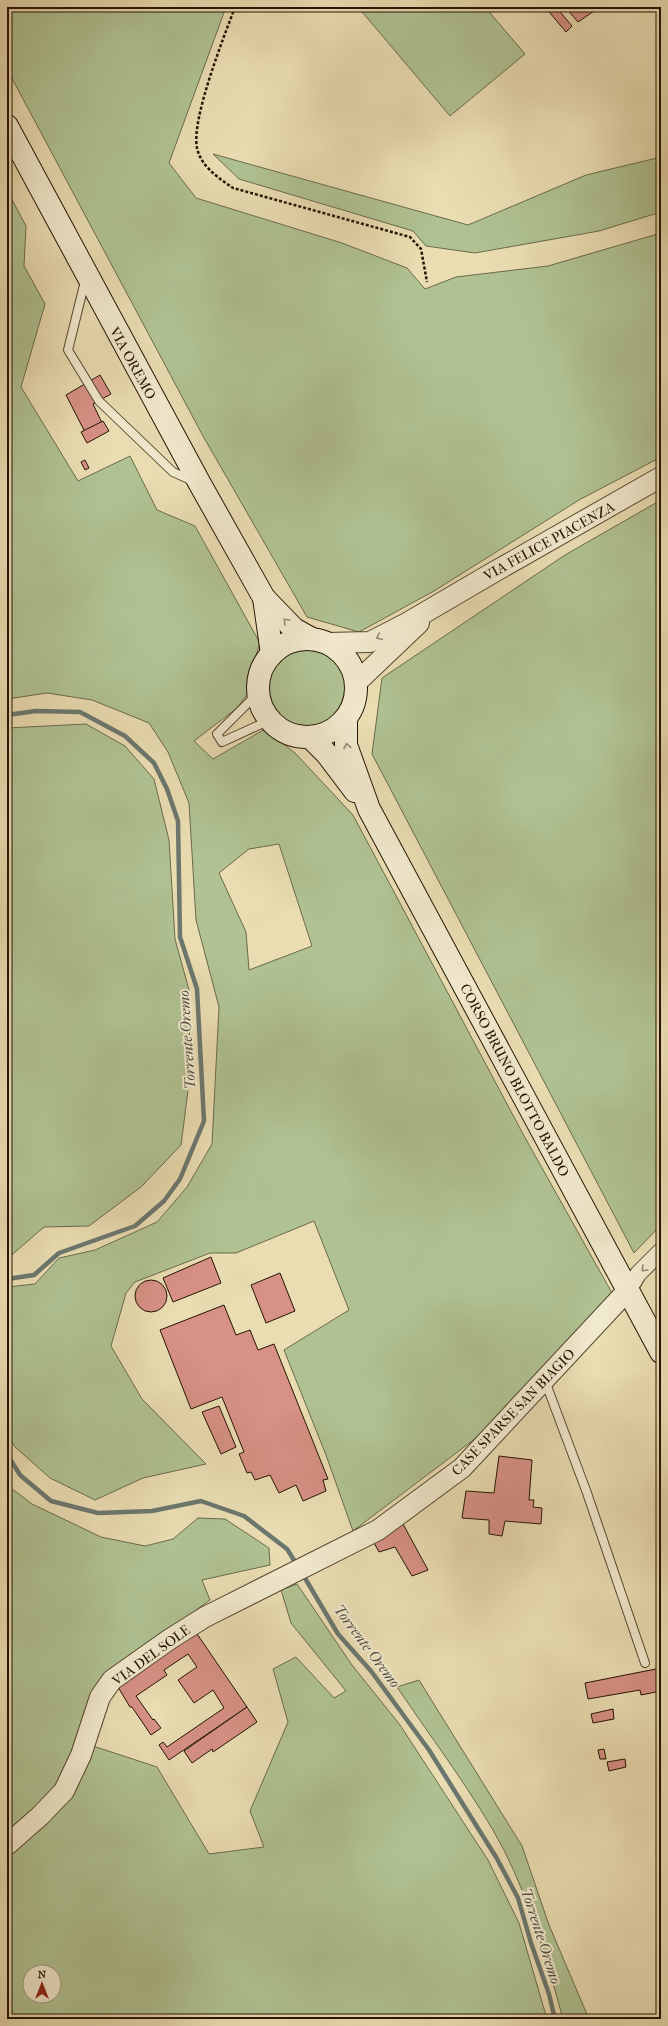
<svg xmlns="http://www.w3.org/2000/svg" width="668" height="2026" viewBox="0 0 668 2026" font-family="'IM FELL French Canon',serif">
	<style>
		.green { fill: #b0c292; stroke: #6a6a4b; fill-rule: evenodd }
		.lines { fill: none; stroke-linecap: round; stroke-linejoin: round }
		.stream { stroke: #6b776f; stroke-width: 4.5 }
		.building { fill: #d79185; stroke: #241304 }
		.service-casing { stroke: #564630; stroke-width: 10 }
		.minor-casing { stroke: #564630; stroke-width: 18 }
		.tertiary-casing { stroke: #564630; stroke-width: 22 }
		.secondary-casing { stroke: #241304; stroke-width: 24 }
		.path { stroke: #241304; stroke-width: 2.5; stroke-dasharray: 3 2; stroke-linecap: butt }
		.service { stroke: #f1e9cd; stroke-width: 8 }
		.minor { stroke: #f1e9cd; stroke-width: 16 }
		.tertiary { stroke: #f1e9cd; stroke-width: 20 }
		.secondary { stroke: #f1e9cd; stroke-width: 22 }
		.oneway { stroke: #958973 }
		.labels { text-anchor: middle; stroke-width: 4; stroke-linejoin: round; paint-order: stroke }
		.street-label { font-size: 14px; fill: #241304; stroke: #f1e9cd }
		.water-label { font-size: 15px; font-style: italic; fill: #4e4d42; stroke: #f1e9cd }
	</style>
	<rect width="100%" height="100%" fill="#eaddb2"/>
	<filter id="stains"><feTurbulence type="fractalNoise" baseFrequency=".005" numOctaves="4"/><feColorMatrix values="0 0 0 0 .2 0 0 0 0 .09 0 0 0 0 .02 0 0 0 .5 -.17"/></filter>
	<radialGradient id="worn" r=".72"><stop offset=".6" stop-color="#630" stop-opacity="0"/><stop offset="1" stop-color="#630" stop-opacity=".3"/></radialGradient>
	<g class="green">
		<path d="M7,7h219l-57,156 27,35 146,45 65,25 18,21 31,-12 92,-11 113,-33v224l-82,43 -145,91 -75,41 -52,-15 -104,-181 -196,-367z"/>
		<path d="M358,7h127l40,47 -75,62z"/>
		<path d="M213,154l255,71 118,-50 75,-18v55l-62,19 -124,22 -49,-7 -13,-15 -174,-52z"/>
		<path d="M7,190l19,36 -2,40 21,38 -24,83 57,94 52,-25 27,54 38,16 65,117 -6,19 -6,31 -11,15 -43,33 19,18 52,-30 31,25 57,61 170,319 89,159 -132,142 -127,96 -27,-76 -42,-105 65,-40 -35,-89 -78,32h-26l-75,29 -9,11 -15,53 31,53 64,65 -63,14 -48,22 -45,-22 -35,-31 -8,-13v-147l28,-3 24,-26 36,-8 62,-28 30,-35 25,-43 7,-137 -23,-87 -7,-117 -21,-51 -19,-29 -57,-23 -45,-7 -40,6zM279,844l33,102 -63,24 -3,-38 -27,-59 30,-24z"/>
		<path d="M661,500v725l-27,28 -262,-499 10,-76 183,-123z"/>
		<circle cx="307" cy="687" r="40"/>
		<path d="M86,724l39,22 29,33 15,61 6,99 14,51 1,85 -9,70 -40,42 -52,39 -45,1 -37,32v-531z"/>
		<path d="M7,1485l25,19 69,33 44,9 28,-7 25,-21 27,1 44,29 1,17 -68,15 8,20 -101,73 -16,73 64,21 52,87 55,-7 -14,-36 38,-89 -15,-53 23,-12 38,41 12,-7 -55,-68 -10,-33 16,-6 55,81 48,60 88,135 31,63 28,96h-540zM30,1972h24v24h-24z"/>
		<path d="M419,1680l103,166 27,79 40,94h-26c-16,-58 -32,-115 -59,-169 -29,-55 -72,-111 -107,-163z"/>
	</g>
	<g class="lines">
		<g class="stream">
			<path d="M7,715l29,-4 44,1 45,24 29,27 13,26 11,32 2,116 17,52 7,132 -24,58 -16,22 -29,25 -76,27 -25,22 -27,4"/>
			<path d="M7,1454l13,21 31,26 47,12 54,-2 49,-10 43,15 43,33 10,16"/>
			<path d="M302,1573l36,61 33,37 58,79 67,107 22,41 13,45 18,51 6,25"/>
		</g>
	</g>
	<g class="building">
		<path d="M545,7h11l16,19 -6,6z"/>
		<path d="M565,7h26l3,4 -16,11z"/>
		<path d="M100,375l11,19 -18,10 10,21 -17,9 -20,-39z"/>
		<path d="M103,421l6,10 -22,12 -6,-11z"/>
		<path d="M85,460l4,8 -4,2 -4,-8z"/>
		<path d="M211,1257l10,26 -48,19 -10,-24z"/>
		<path d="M280,1273l15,38 -29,12 -15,-38z"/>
		<circle cx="151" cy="1296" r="16"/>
		<path d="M224,1305l12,30 14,-5 8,20 16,-6 54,135 -5,1 3,11 -23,10 -7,-16 -17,8 -9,-18 -15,5 -4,-8 -4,1 -8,-19 5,-2 -22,-55 -31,12 -31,-79z"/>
		<path d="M219,1406l17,41 -15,7 -19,-42z"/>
		<path d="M499,1456l33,4 -3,40h5l-1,7 9,1 -1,16 -36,-3 -3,15 -13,-2v-14l-27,-2 4,-27 28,2z"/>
		<path d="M403,1524l25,46 -16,6 -17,-29 -16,5 -7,-13z"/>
		<path d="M193,1628l54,79 -78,53 -10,-15 4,-3 4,5 57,-39 -11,-18 -19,13 -16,-23 19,-13 -9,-13 -24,16 3,5 -31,21 17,24 1,-1 7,9 -10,7 -19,-28h-2l-15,-25z"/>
		<path d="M661,1668v23l-20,4 -1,-5 -52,9 -3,-16z"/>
		<path d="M247,1707l10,15 -44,30 -1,-3 -20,14 -8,-12z"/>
		<path d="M613,1709l1,10 -21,4 -2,-9z"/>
		<path d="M604,1749l2,10h-6l-2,-9z"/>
		<path d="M625,1759l1,8 -17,4 -2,-9z"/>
	</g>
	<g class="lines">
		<g class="service-casing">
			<g id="service">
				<path d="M85,281l-17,69 31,51 74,71 20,9"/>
				<path d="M258,693l-41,41 5,8 48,-22"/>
				<path d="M545,1381l42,112 58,170"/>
			</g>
		</g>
		<g class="minor-casing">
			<path id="minor" d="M629,1289l9,-15 23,-23"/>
		</g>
		<g class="tertiary-casing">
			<g id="tertiary">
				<path d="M327,643l43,-1 37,-19 87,-51 167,-95"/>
				<path d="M356,683l63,-60"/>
				<path d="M7,1845l33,-29 24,-25 17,-36 19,-58 12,-17 58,-41 35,-22 173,-87 84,-62 167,-179"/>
			</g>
		</g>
		<g class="secondary-casing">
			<g id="secondary">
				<path d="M7,126l193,358 64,114 30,31 18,10"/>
				<path d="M264,598l8,56"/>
				<circle cx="307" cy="688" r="49"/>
				<path d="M346,719v26l23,64 292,543"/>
				<path d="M310,737l17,17 28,37"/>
			</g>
		</g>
		<path class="path" d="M235,7c-11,30 -44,112 -38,141 4,19 22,30 36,40l177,49 11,12 6,33"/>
		<use href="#service" class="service"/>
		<use href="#minor" class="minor"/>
		<use href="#tertiary" class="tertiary"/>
		<use href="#secondary" class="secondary"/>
	</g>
	<defs><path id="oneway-chevron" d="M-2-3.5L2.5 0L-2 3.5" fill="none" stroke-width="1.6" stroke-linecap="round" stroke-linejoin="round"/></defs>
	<g class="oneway">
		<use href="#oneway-chevron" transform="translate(286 621) rotate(-134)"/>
		<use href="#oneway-chevron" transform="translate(379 637) rotate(153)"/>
		<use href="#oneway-chevron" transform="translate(347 746) rotate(-101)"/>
		<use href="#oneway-chevron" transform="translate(644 1269) rotate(135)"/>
	</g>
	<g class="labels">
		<g class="street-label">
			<text transform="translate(133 363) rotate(61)" y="5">VIA OREMO</text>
			<text transform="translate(549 541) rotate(-29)" y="5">VIA FELICE PIACENZA</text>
			<text transform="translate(515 1080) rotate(62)" y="5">CORSO BRUNO BLOTTO BALDO</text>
			<text transform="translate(513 1412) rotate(-46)" y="5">CASE SPARSE SAN BIAGIO</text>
			<text transform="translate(151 1655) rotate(-36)" y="5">VIA DEL SOLE</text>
		</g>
		<g class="water-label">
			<text transform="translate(187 1040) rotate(-94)" y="5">Torrente Oremo</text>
			<text transform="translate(367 1646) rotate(53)" y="5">Torrente Oremo</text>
			<text transform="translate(541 1936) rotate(72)" y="5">Torrente Oremo</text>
		</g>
	</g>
	<rect width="668" height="2026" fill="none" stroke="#eaddb2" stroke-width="24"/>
	<rect x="8" y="8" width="652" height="2010" fill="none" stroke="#241304" stroke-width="2"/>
	<rect x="12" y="12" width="644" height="2002" fill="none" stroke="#241304"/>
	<g transform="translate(42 1984)"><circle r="19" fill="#f1e9cd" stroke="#9f937d"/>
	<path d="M0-3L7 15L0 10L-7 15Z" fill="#8f2418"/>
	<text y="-6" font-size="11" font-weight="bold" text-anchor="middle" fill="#241304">N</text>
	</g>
	<rect width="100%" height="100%" filter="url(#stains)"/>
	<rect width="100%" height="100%" fill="url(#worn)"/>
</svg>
